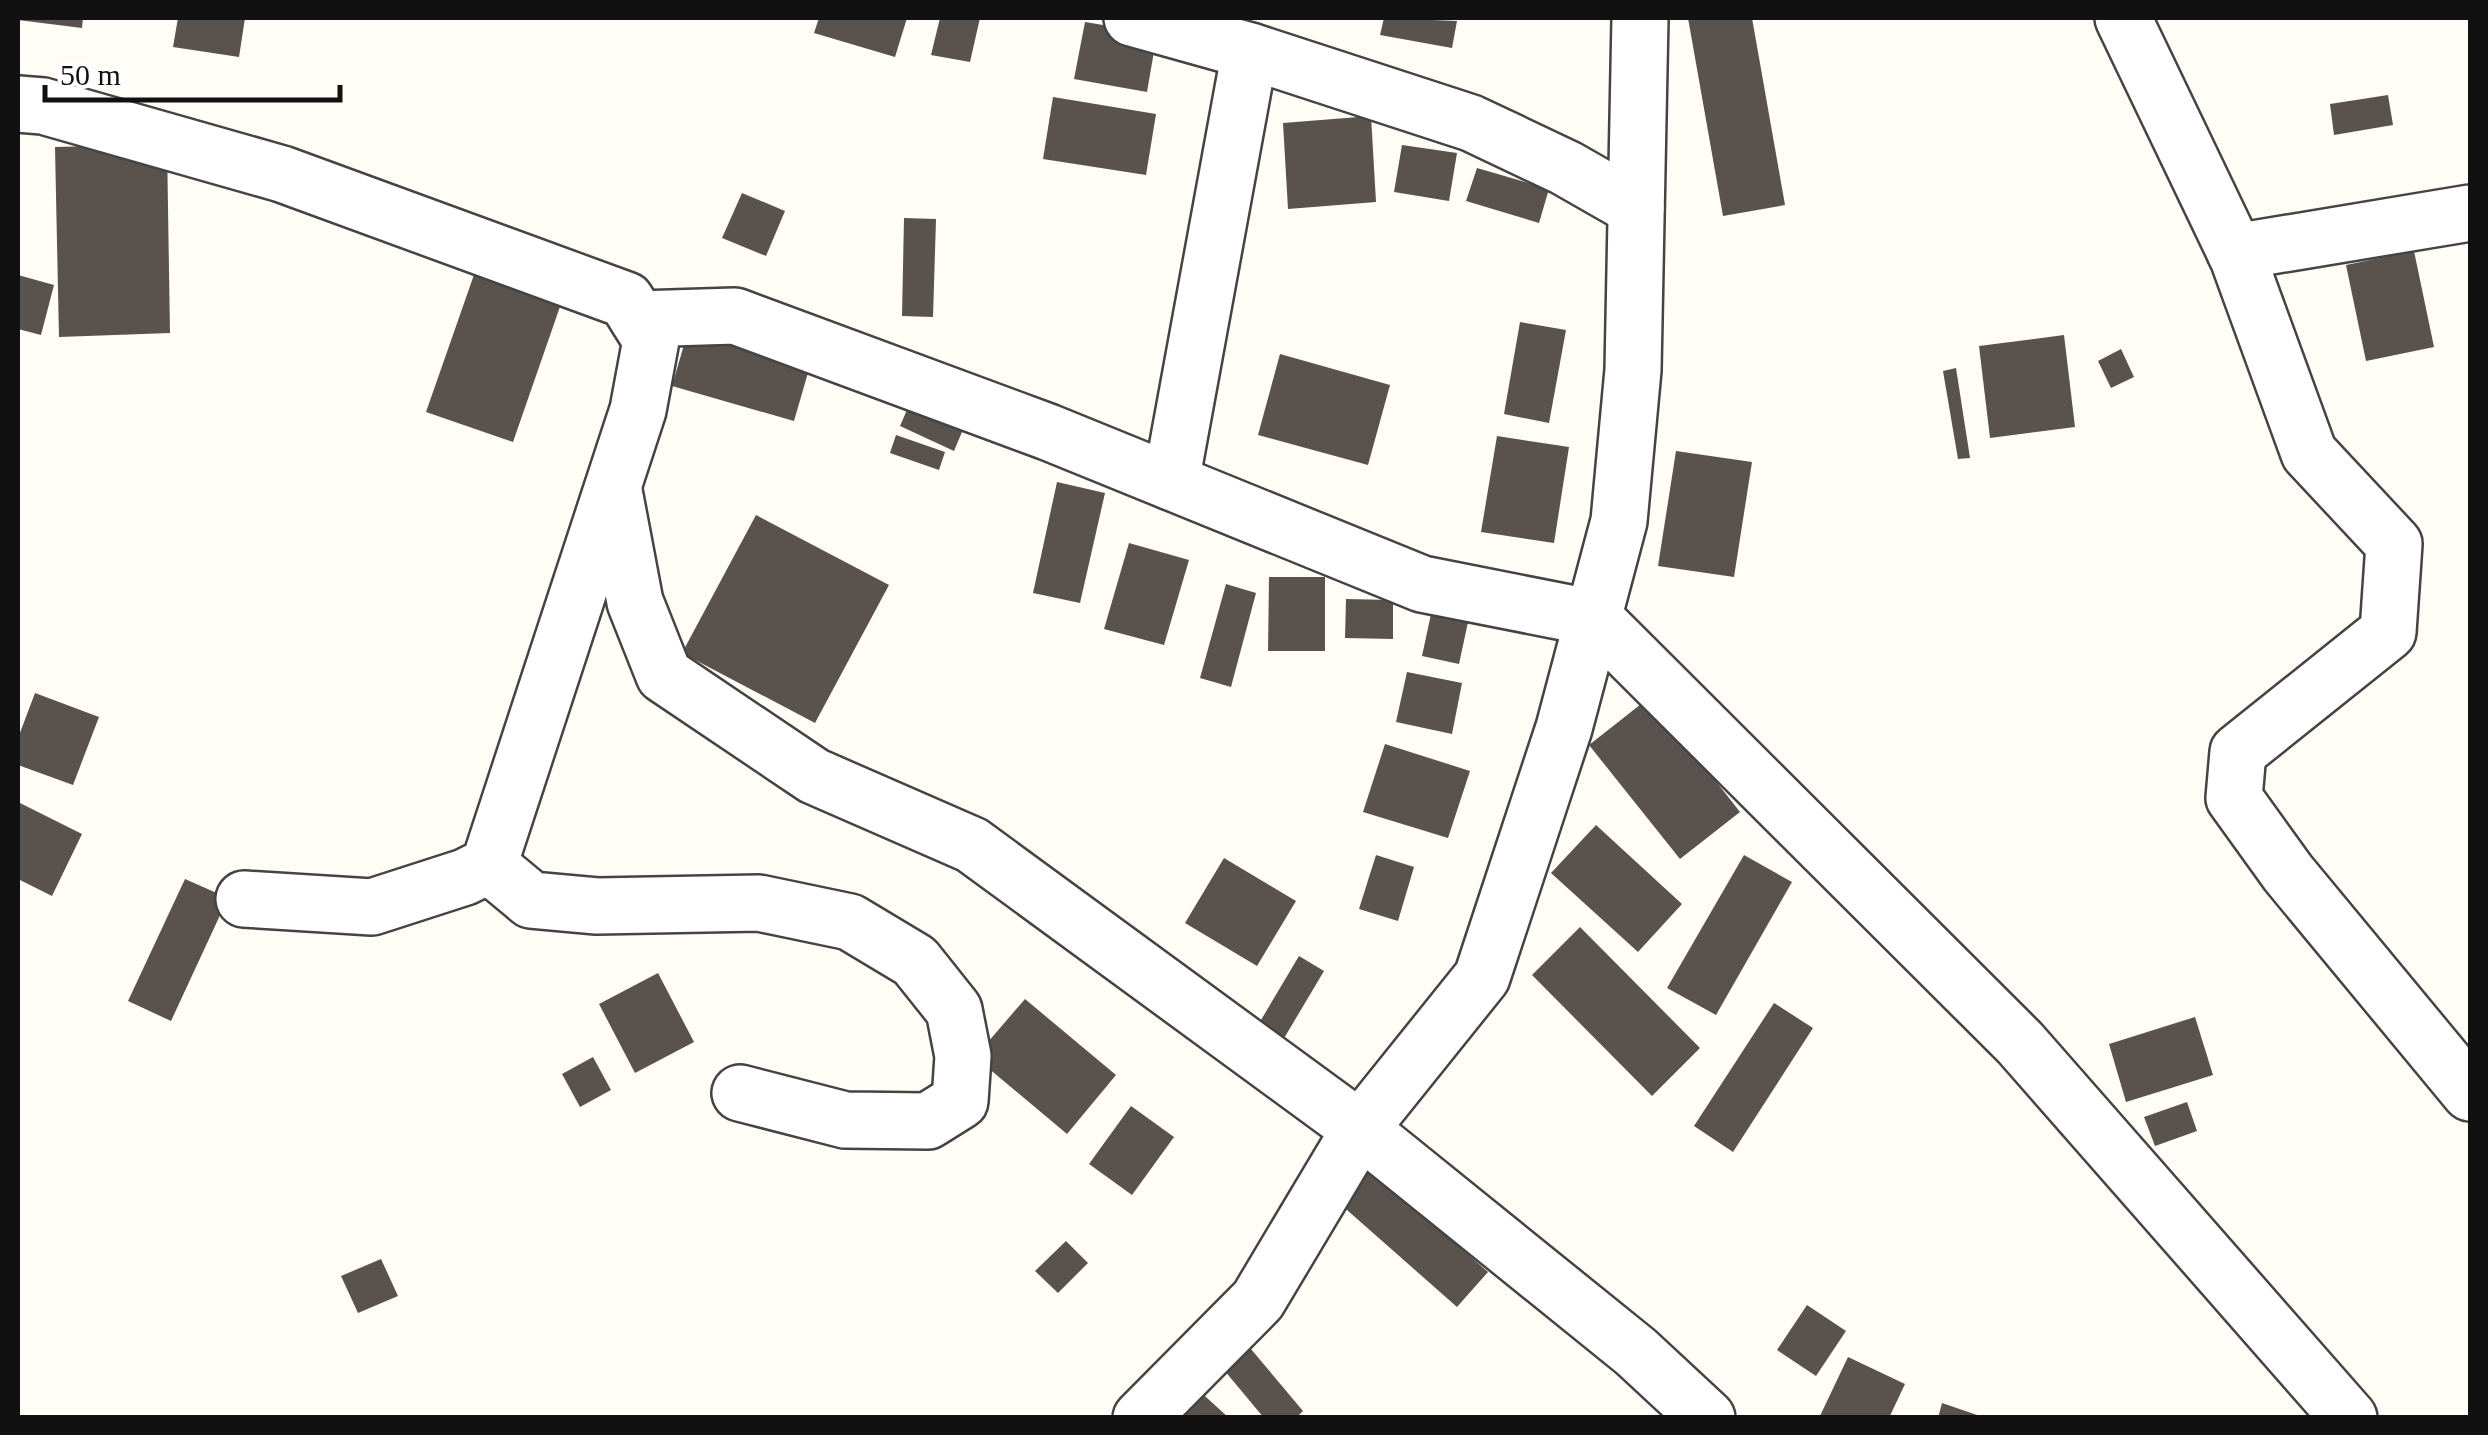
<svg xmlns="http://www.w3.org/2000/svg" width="2488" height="1435" viewBox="0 0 2488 1435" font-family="Georgia,serif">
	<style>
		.building { fill: #5a524d }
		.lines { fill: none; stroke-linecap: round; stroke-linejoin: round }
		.minor-casing { stroke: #444; stroke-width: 60 }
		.minor { stroke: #fff; stroke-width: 55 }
	</style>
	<rect width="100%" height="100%" fill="#fffdf5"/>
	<g class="building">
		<path d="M18,18h65l-1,10 -64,-8z"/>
		<path d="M178,18h67l-6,39 -66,-10z"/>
		<path d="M819,18h88l-12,39 -81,-24z"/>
		<path d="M940,18h40l-10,44 -39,-7z"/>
		<path d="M1384,18l73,3 -5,27 -72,-13z"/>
		<path d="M1688,18h64l33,187 -62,11z"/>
		<path d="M1085,22l72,12 -10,58 -73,-13z"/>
		<path d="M2388,95l5,30 -59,10 -4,-31z"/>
		<path d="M1053,97l103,17 -10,61 -103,-16z"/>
		<path d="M1371,116l5,86 -88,7 -5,-86z"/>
		<path d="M167,144l3,189 -111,4 -4,-190z"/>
		<path d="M1402,145l55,8 -8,48 -55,-9z"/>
		<path d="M1477,168l72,21 -10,34 -73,-22z"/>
		<path d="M742,193l43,18 -19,45 -44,-18z"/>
		<path d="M904,218l32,1 -3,98 -31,-1z"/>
		<path d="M2414,251l20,96 -68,14 -20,-96z"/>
		<path d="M476,269l87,29 -50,144 -87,-30z"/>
		<path d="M18,275l36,10 -13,50 -23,-6z"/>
		<path d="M1520,322l46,8 -17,93 -45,-9z"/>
		<path d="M690,324l122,35 -18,62 -122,-35z"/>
		<path d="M2064,335l11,92 -85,11 -11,-92z"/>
		<path d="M2121,349l13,28 -23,11 -13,-27z"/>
		<path d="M1280,354l110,31 -22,80 -110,-30z"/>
		<path d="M1956,368l14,90 -12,1 -15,-88z"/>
		<path d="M913,396l54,24 -13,31 -54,-25z"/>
		<path d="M896,435l49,17 -6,18 -49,-17z"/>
		<path d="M1497,436l72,11 -15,96 -73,-11z"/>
		<path d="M1676,451l76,11 -18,115 -76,-11z"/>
		<path d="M1057,482l48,11 -25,110 -47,-10z"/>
		<path d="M756,515l133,70 -74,138 -133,-70z"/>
		<path d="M1129,543l60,17 -25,85 -60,-16z"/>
		<path d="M1269,577h56v74h-57z"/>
		<path d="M1226,584l30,9 -25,94 -31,-9z"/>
		<path d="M1346,599l47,1v39l-48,-1z"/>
		<path d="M1434,600l37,8 -12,56 -37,-8z"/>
		<path d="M1407,672l55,11 -10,51 -56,-12z"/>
		<path d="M35,693l64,24 -26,68 -55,-20v-27z"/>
		<path d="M1650,697l90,115 -60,47 -91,-114z"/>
		<path d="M1385,744l85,27 -22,67 -85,-26z"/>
		<path d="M18,802l64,32 -30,62 -34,-17z"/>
		<path d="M1596,825l86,79 -44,48 -87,-79z"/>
		<path d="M1376,855l38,12 -16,54 -39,-12z"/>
		<path d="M1744,855l48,27 -76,133 -49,-27z"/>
		<path d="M1224,858l72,43 -39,65 -72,-43z"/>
		<path d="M185,879l43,19 -57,123 -43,-20z"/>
		<path d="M1580,927l120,121 -48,48 -120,-121z"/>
		<path d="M1299,956l25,15 -41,69 -25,-15z"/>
		<path d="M658,973l36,69 -59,31 -36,-69z"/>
		<path d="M1025,999l91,76 -49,59 -92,-77z"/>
		<path d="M1774,1003l39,25 -80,124 -39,-26z"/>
		<path d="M2195,1017l18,58 -87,27 -17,-58z"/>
		<path d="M593,1057l18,33 -31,17 -18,-33z"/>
		<path d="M2187,1102l10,29 -42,15 -11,-29z"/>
		<path d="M1131,1106l43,31 -42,58 -43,-31z"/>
		<path d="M1361,1160l127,112 -31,35 -127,-112z"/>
		<path d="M1066,1241l22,22 -30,30 -23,-22z"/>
		<path d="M381,1259l17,37 -40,17 -17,-37z"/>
		<path d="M1807,1305l39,26 -30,45 -39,-26z"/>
		<path d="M1240,1336l63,75 -7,7h-32l-50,-60z"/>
		<path d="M1848,1357l57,27 -16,34h-70z"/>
		<path d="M1195,1387l34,31h-62z"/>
		<path d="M1942,1403l41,14v1h-45z"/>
	</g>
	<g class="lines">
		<g class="minor-casing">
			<g id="minor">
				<path d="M1132,18l118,33 221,72 95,45 70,40"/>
				<path d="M2123,18l115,240 71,195 85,91 -6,88 -150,120 -4,46 54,75 182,220"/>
				<path d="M18,104l25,2 239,68 344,126 25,40 -13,70 -149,455 -24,12 -93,30 -128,-8"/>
				<path d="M2235,252l235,-39"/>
				<path d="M638,319l97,-3 313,116 374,152 172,34 426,425 329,375"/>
				<path d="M1171,482l79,-431"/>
				<path d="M614,491l21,111 29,73 150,101 158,69 388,284 276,223 71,66"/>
				<path d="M489,865l42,35 66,6 162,-3 91,19 65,39 39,49 9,46 -3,45 -32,20 -83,-1 -105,-27"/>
				<path d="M1141,1418l117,-118 102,-171 122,-152 82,-249 55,-207 14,-151 7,-352"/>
			</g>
		</g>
		<use href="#minor" class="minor"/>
	</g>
	<rect width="2488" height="1435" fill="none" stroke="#111111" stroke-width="40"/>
	<path d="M45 85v15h295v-15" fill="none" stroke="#111111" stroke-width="5"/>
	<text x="60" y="85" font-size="30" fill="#111111" stroke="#ffffff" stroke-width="8" paint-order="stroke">50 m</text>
</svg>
